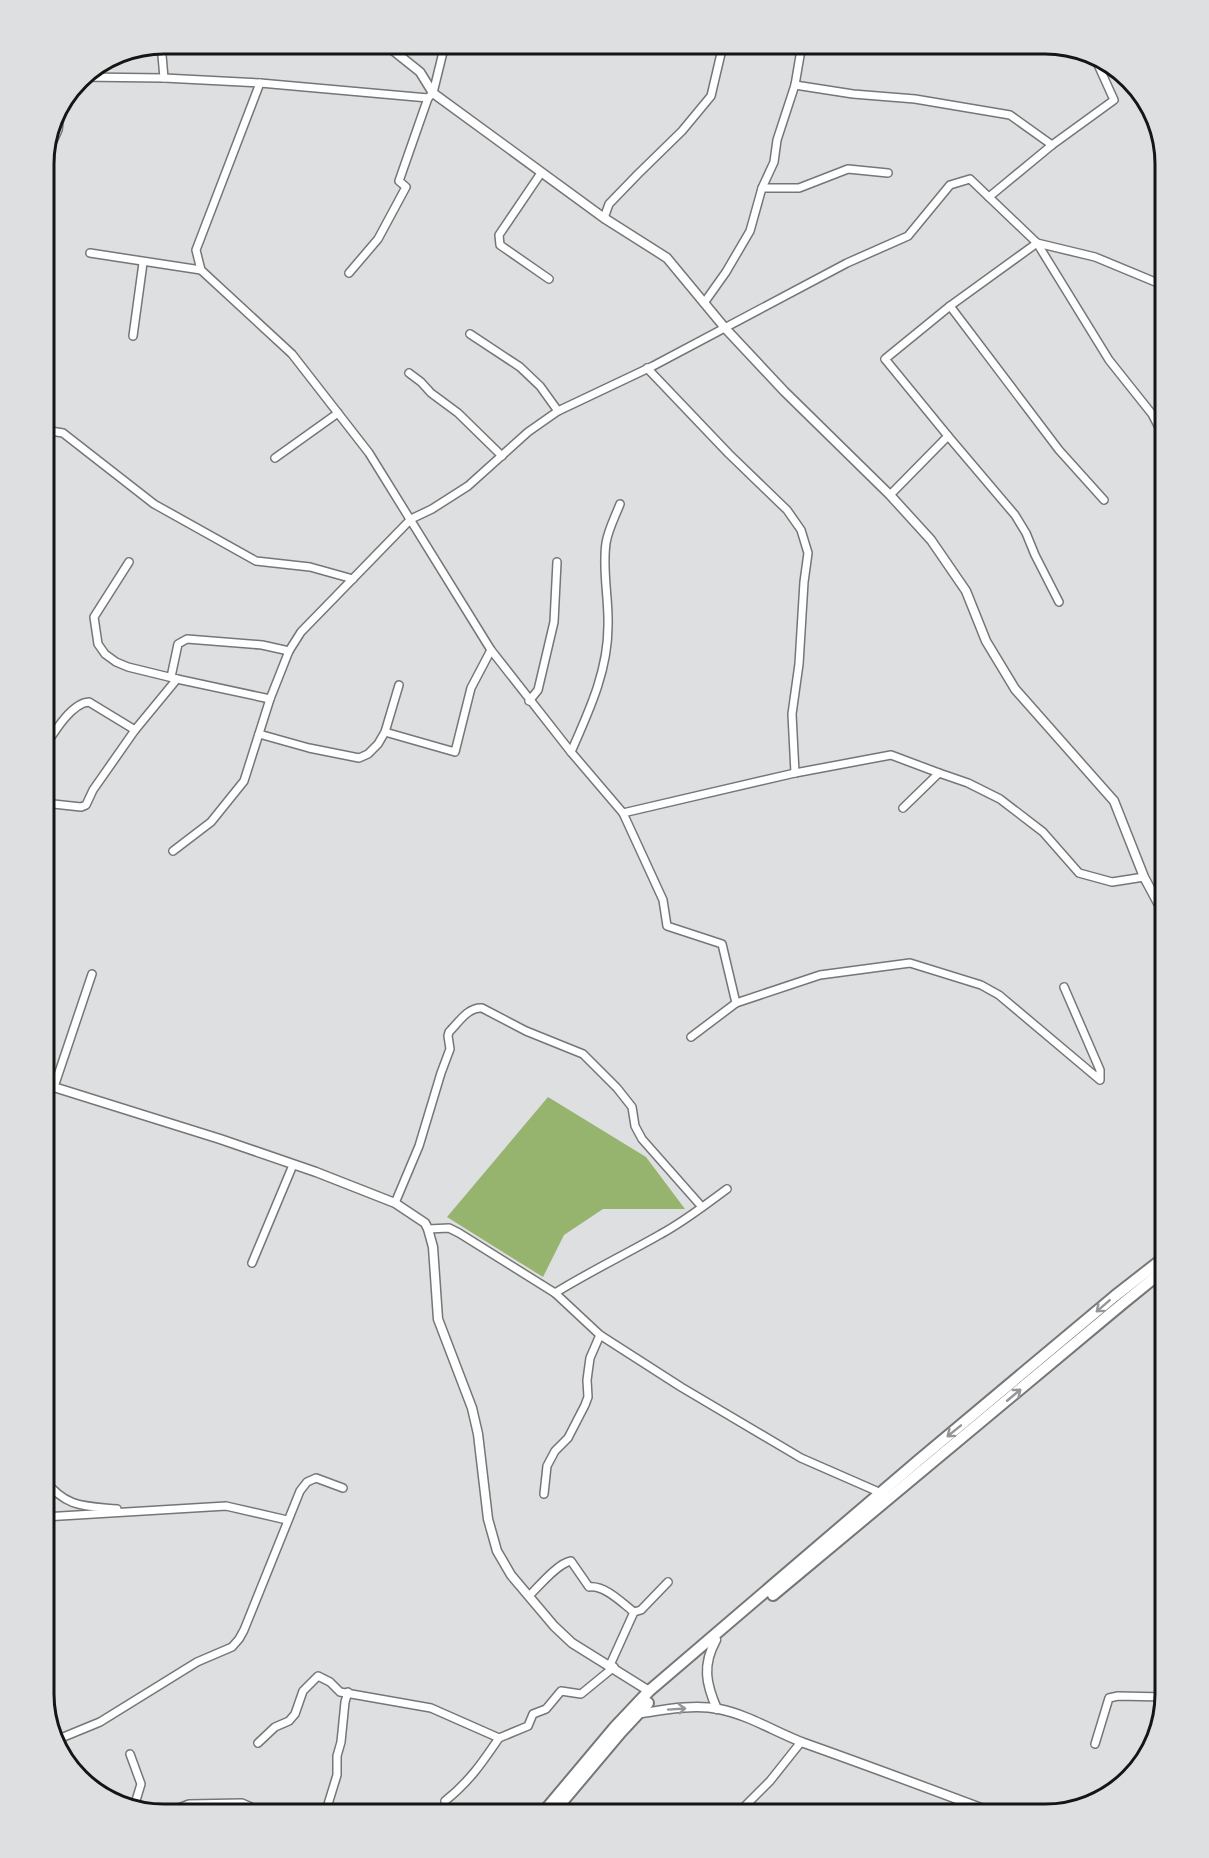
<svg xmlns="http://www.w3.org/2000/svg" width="1209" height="1858" viewBox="0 0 1209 1858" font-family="Lato,sans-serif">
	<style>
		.forest { fill: #96b46d }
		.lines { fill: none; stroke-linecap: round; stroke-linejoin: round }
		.minor-casing { stroke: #757678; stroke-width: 10 }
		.tertiary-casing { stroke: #757678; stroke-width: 11 }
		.primary-casing { stroke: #757678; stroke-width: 14 }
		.minor { stroke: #fff; stroke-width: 7 }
		.tertiary { stroke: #fff; stroke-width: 8 }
		.primary { stroke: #fff; stroke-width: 10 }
		.oneway { stroke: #959696 }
		.rim { fill: none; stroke: #141515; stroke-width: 3 }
	</style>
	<rect width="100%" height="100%" fill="#dedfe1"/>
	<path class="forest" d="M548,1097l98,60 39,52h-82l-39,26 -21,42 -96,-60z"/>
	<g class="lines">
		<g class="minor-casing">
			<g id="minor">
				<path d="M161,44l3,34"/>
				<path d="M81,77l83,1 96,5 168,15"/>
				<path d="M260,83l-64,167 5,20 91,84 77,99 122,197 80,102 52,61 40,87 4,26 55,18 14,59"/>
				<path d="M795,85l58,9 62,5 95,16 42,30"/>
				<path d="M44,161l14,-31 4,-28"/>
				<path d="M541,173l-42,62 1,10 49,34"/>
				<path d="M762,188l12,-26 3,-22 18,-55 7,-41"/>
				<path d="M989,197l63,-52 62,-45 -19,-42"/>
				<path d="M604,218l5,-14 29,-30 44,-43 29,-35 12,-51 -3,-1"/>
				<path d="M90,253l111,17"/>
				<path d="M349,273l29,-34 28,-52 -7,-6 29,-83 5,-5 12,-49"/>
				<path d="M704,303l22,-31 24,-41 12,-43h37l49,-19 40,4"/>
				<path d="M950,306l109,144 45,50"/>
				<path d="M470,334l50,33 20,19 18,25"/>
				<path d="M133,336l10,-73"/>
				<path d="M647,368l82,86 58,56 14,20 7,23 -4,29 -5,82 -7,50 3,59"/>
				<path d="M409,373l12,9 10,11 27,20 44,43"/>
				<path d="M44,430l19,3 91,71 102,57 54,6 43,12"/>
				<path d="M948,436l67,79 11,18 9,22 24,47"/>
				<path d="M275,458l63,-45"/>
				<path d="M890,495l58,-59 -63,-77 65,-53 87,-63 58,14 70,29"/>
				<path d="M129,562l-35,55 4,27 7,10 11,8 12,5 49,12 93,20"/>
				<path d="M171,677l7,-33 9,-5 75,6 27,6"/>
				<path d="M529,701l9,-11 16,-68 3,-60"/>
				<path d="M385,732l70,20 16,-64 20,-38"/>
				<path d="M259,734l50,14 50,10 9,-4 10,-10 7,-12 14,-47"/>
				<path d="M44,748c9,-14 27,-45 45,-46l46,28"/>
				<path d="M571,752c18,-41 37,-81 37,-126 1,-28 -6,-55 -2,-83 2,-13 9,-26 14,-39"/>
				<path d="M939,773l29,10 32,16 43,33 36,41 33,9 32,-5"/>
				<path d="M44,803l37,4 5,-2 7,-15 42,-60 42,-51"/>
				<path d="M623,813l172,-40 96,-18 48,18 -36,35"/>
				<path d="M173,851l38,-29 33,-41 26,-82 19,-48 12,-19 110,-113 21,-10 36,-23 60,-54 30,-21 95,-45 194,-103 61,-27 42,-51 20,-6 67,64 72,117 43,54 13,25"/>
				<path d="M691,1037l45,-34 84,-28 90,-12 71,22 18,10 101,85v-10l-36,-83"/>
				<path d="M54,1087l38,-113"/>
				<path d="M395,1203l24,-57 22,-73 9,-24 -2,-13 1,-4c10,-10 19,-25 33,-24l44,23 57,23 34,34 15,19 3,19 7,13 60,68"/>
				<path d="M428,1229l21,-1 10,5 96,60c34,-21 71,-39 106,-59 24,-13 44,-29 66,-45"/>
				<path d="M252,1263l41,-98"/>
				<path d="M555,1293l45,42 81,52 120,71 80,35"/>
				<path d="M44,1479c22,29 40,27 73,30"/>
				<path d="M544,1494l3,-28 8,-15 13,-13 17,-33 3,-8 -1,-17 3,-22 10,-23"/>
				<path d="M44,1517l182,-11 61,14"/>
				<path d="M529,1596c10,-10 29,-33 42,-35l18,26c16,-2 33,16 45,25"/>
				<path d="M610,1665l24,-53 7,-2 27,-28"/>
				<path d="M54,1739l7,-1 39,-16 97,-60 35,-15 7,-8 5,-9 56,-139 7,-9 9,-4 27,10"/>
				<path d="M258,1743l17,-16 14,-6 6,-7 8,-23 15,-15 12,6 10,10 91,16 68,30 29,-12 5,-12 13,-5 15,-18 20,3 33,-27"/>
				<path d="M1095,1744l14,-46 9,-2 47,1"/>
				<path d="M130,1754l11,30 -7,23"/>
				<path d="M445,1801c24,-19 37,-38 54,-63"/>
				<path d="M163,1814l26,-10 53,-1 25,11"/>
				<path d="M325,1814l12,-39v-19l4,-14 4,-40 3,-10"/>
				<path d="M737,1814l33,-33 31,-39"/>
			</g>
		</g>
		<g class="tertiary-casing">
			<g id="tertiary">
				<path d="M385,44l35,28 13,21 171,125 63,40 58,70 59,63 106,104 41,45 35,51 20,50 29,48 99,112 30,76 21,39"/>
				<path d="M44,1084l176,55 96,33 79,31 30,20 3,6 5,18 5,72 34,89 6,26 10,85 9,32 14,24 43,51 18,17 77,48"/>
				<path d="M716,1640c-14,25 -10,44 1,69"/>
				<path d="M637,1714c27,-4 55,-10 82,-5 30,6 56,23 85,34 65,23 129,47 193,71"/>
			</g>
		</g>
		<g class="primary-casing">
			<g id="primary">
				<path d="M773,1595l349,-291 43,-35"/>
				<path d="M542,1814l73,-87 34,-36 270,-231 196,-164 50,-39"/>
				<path d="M552,1814l69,-82 27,-29"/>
			</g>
		</g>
		<use href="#minor" class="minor"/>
		<use href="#tertiary" class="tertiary"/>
		<use href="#primary" class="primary"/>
	</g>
	<defs><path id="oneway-shaft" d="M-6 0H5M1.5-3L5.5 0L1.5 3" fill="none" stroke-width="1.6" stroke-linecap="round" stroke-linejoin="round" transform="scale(1.5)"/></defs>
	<g class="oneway">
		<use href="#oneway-shaft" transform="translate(1103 1306) rotate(139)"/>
		<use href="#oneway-shaft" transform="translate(1014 1395) rotate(-40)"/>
		<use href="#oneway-shaft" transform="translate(954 1431) rotate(141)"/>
		<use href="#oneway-shaft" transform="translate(677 1709) rotate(-4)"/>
	</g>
	<path d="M0 0H1209V1858H0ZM164 54H1045A110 110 0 0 1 1155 164V1694A110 110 0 0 1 1045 1804H164A110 110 0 0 1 54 1694V164A110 110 0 0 1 164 54Z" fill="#dedfe1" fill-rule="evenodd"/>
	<path class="rim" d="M164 54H1045A110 110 0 0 1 1155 164V1694A110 110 0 0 1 1045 1804H164A110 110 0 0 1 54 1694V164A110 110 0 0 1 164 54Z"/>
</svg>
